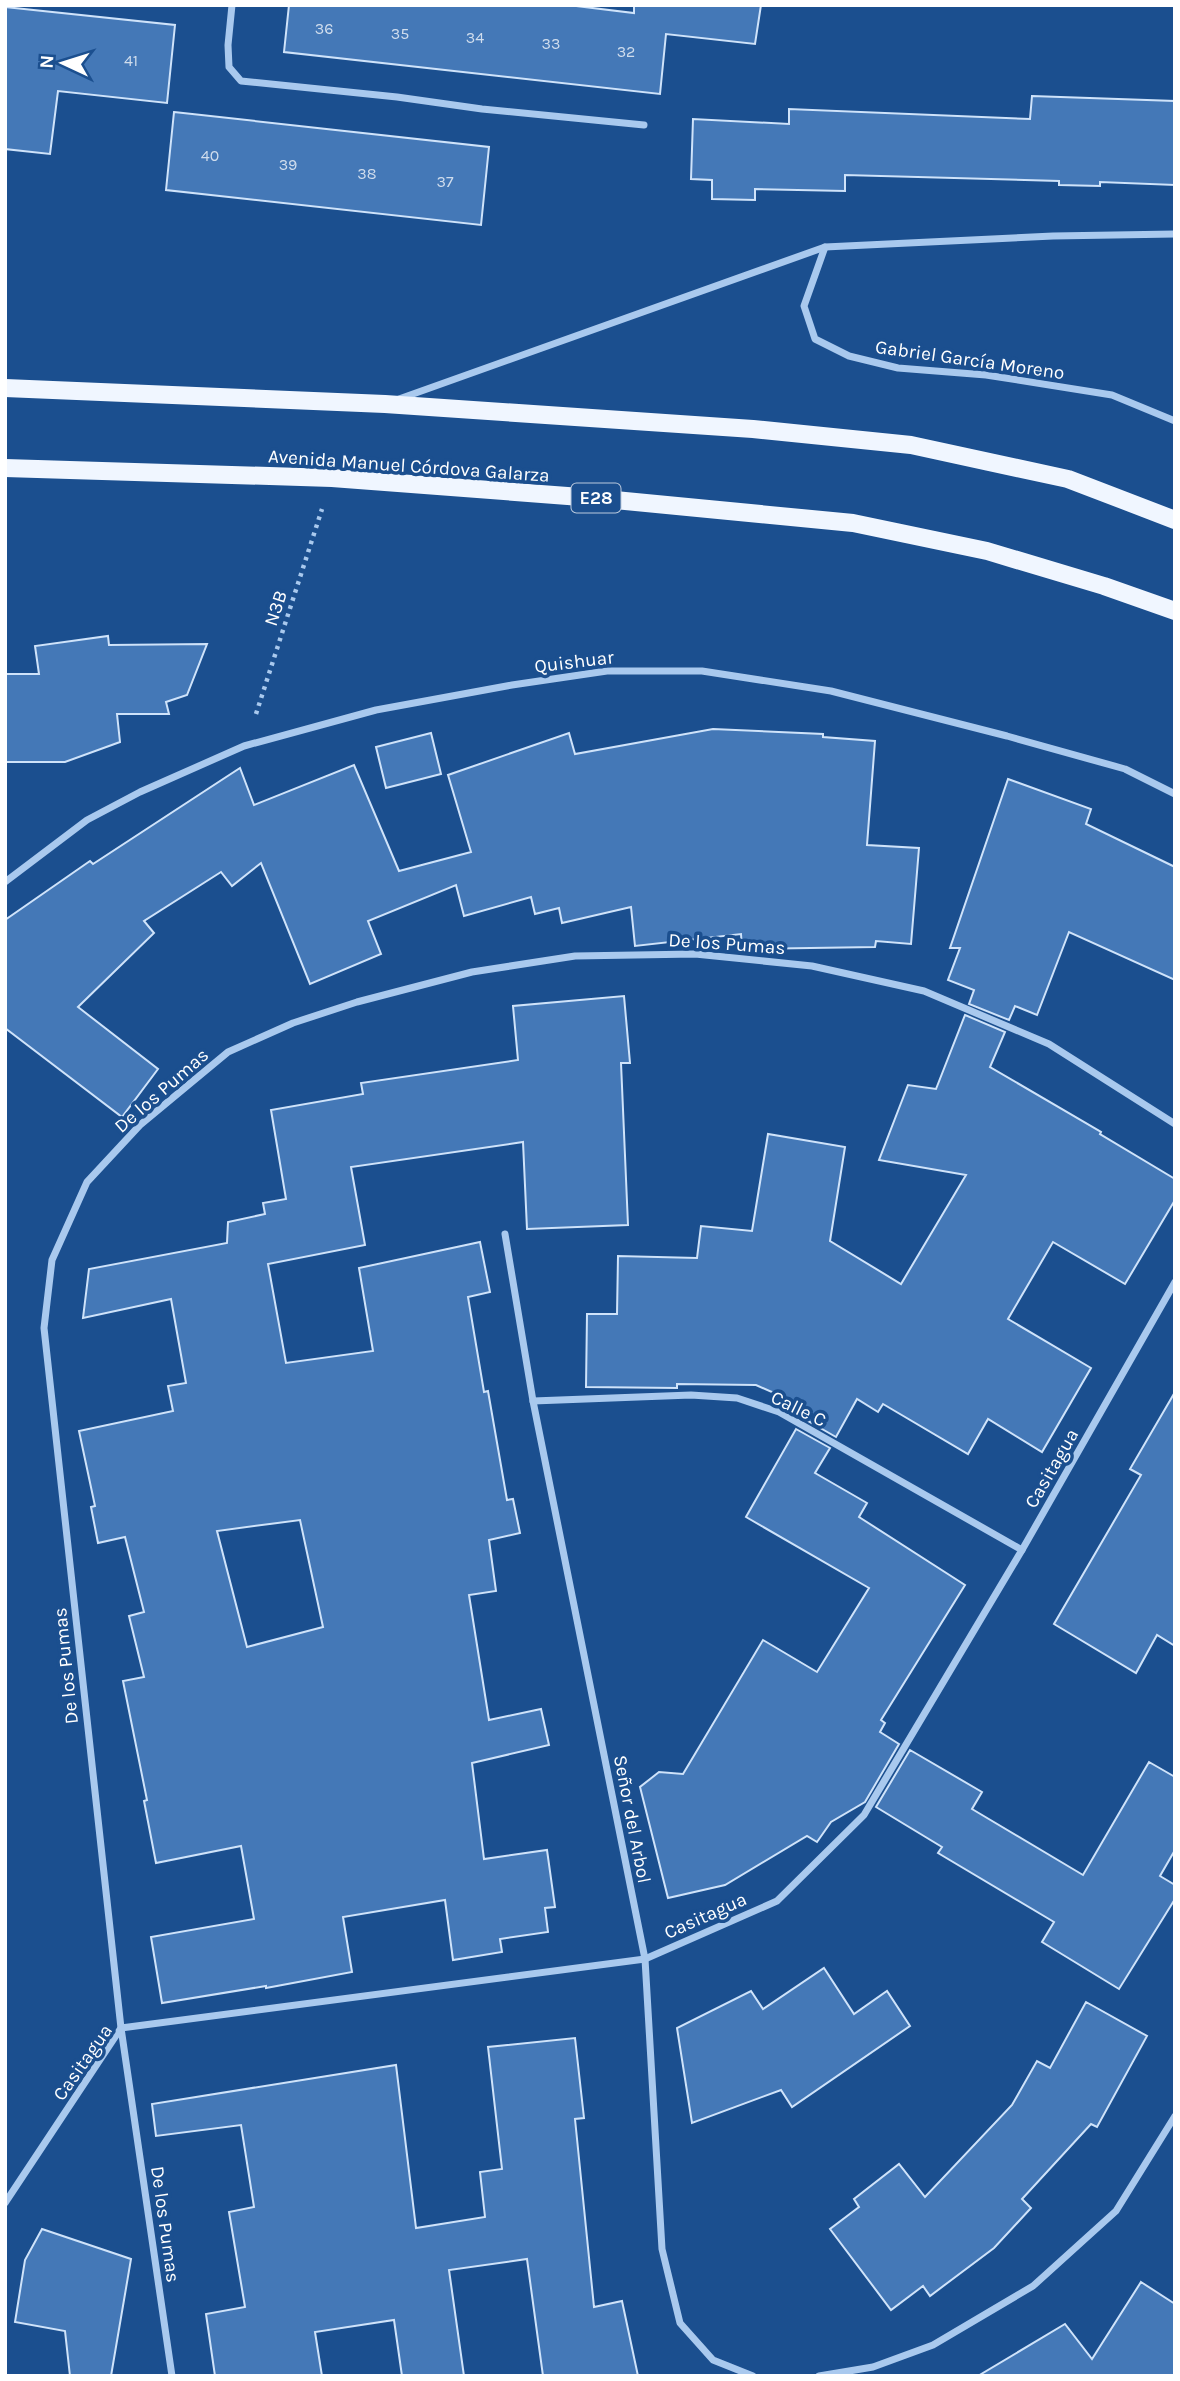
<svg xmlns="http://www.w3.org/2000/svg" width="1180" height="2381" viewBox="0 0 1180 2381" font-family="Karla,sans-serif">
	<style>
		.building { fill: #4478b7; stroke: #cfe3fa; stroke-width: 2; fill-rule: evenodd }
		.lines { fill: none; stroke-linecap: round; stroke-linejoin: round }
		.path { stroke: #a9c9ee; stroke-width: 4.5; stroke-dasharray: 3.5 5; stroke-linecap: butt }
		.minor { stroke: #a9c9ee; stroke-width: 7 }
		.primary { stroke: #f0f6ff; stroke-width: 18 }
		.labels { text-anchor: middle; stroke-width: 7; stroke-linejoin: round; paint-order: stroke }
		.number-label { font-size: 16px; fill: #d0dded }
		.shield { fill: #1b4f8f; stroke: #bbcadd; stroke-width: 2 }
		.shield-label { font-size: 18px; font-weight: bold; fill: #fff }
		.street-label { font-size: 19px; fill: #fff; stroke: #1b4f8f }
	</style>
	<rect width="100%" height="100%" fill="#1b4f8f"/>
	<g class="building">
		<path d="M289,5h279l66,8v-8h127l-6,39 -89,-10 -6,60 -376,-42z"/>
		<path d="M5,7l170,18 -8,78 -109,-12 -8,63 -45,-5z"/>
		<path d="M1032,96l143,5v84l-75,-3v4l-41,-1v-4l-214,-6v16l-90,-2v11l-43,-1v-19l-21,-1 2,-60 96,5v-15l241,10z"/>
		<path d="M174,112l315,35 -8,78 -315,-35z"/>
		<path d="M108,636l1,9 98,-1 -20,51 -21,7 3,12h-52l3,28 -55,20h-60v-88h34l-4,-28z"/>
		<path d="M713,729l110,5v3l52,4 -8,104 52,3 -8,96 -35,-3 -1,6 -133,2 -1,-15 -106,12 -4,-39 -69,16 -3,-15 -24,6 -4,-17 -67,19 -8,-31 -88,36 13,33 -71,30 -49,-121 -29,23 -11,-14 -77,49 10,12 -76,74 80,62 -36,48 -117,-89v-108l85,-59 3,3 147,-96 14,37 100,-40 45,106 72,-19 -23,-77 121,-42 6,21z"/>
		<path d="M431,733l10,41 -55,14 -10,-41z"/>
		<path d="M1008,779l83,30 -5,15 89,43v113l-106,-48 -32,83 -22,-9 -6,14 -40,-16 5,-14 -26,-10 12,-32h-10z"/>
		<path d="M624,996l6,67h-9l7,162 -101,4 -4,-87 -172,25 14,78 -97,19 18,99 87,-12 -14,-83 121,-26 10,50 -22,5 16,95 4,-1 19,109 6,-1 7,34 -31,7 7,51 -27,4 20,125 52,-11 8,36 -77,18 12,96 63,-9 8,57 -10,1 3,24 -48,7 2,13 -49,8 -8,-60 -102,17 9,55 -86,16v-2l-104,17 -11,-66 103,-18 -13,-73 -85,17 -12,-62 3,-1 -24,-119 21,-4 -15,-61 15,-4 -19,-75 -27,6 -7,-36 4,-1 -16,-75 94,-20 -5,-25 18,-3 -15,-84 -88,19 6,-49 138,-26 1,-21 37,-8 -2,-11 23,-4 -15,-89 92,-16 -2,-11 157,-23 -5,-54zM300,1520l23,107 -76,20 -30,-116z"/>
		<path d="M965,1015l40,17 -15,35 111,65 -1,2 75,45v21l-50,84 -72,-42 -45,77 83,49 -49,84 -54,-33 -20,35 -85,-50 -5,8 -21,-13 -21,38 -33,-19 5,-10 -52,-23 -79,-1v4l-91,-1 1,-73h30l1,-58 79,2 4,-32 51,5 16,-97 77,13 -15,94 71,43 65,-109 -87,-15 29,-75 28,4z"/>
		<path d="M1175,1392v254l-18,-11 -21,38 -82,-49 87,-149 -11,-6z"/>
		<path d="M796,1429l34,19 -15,25 52,30 -8,14 106,68 -84,135 4,3 -5,9 19,12 -34,58 -34,20 -14,20 -10,-6 -82,49 -57,13 -28,-111 19,-15 24,2 80,-134 54,32 52,-84 -123,-71z"/>
		<path d="M910,1750l72,42 -10,17 111,66 66,-113 26,15v73l-15,26 15,9v14l-56,90 -77,-47 12,-20 -116,-69 4,-6 -66,-40z"/>
		<path d="M824,1968l30,46 33,-23 23,35 -118,81 -11,-17 -89,33 -15,-95 74,-37 12,18z"/>
		<path d="M1086,2002l61,34 -50,91 -6,-3 -69,75 9,9 -37,40 -64,48 -7,-10 -32,24 -61,-81 29,-22 -5,-8 45,-35 26,33 87,-92 25,-44 13,7z"/>
		<path d="M575,2038l9,80 -9,1 19,188 28,-6 16,75h-95l-16,-117 -78,11 15,106h-62l-8,-56 -79,12 7,44h-107l-9,-62 39,-7 -16,-95 25,-5 -13,-82 -85,11 -4,-32 244,-39 20,163 69,-11 -5,-45 22,-3 -14,-122z"/>
		<path d="M42,2229l89,30 -20,117h-41l-5,-45 -50,-9 10,-62z"/>
		<path d="M1141,2282l34,22v72h-197l87,-52 27,35z"/>
	</g>
	<g class="lines">
		<path class="path" d="M256,714l66,-205"/>
		<g class="minor">
			<path d="M232,5l-4,40 1,22 12,14 156,16 85,12 162,16"/>
			<path d="M825,247l-21,59 11,33 34,17 49,12 88,7 126,20 63,26"/>
			<path d="M399,399l426,-152 228,-11 122,-2"/>
			<path d="M5,882l82,-62 53,-28 104,-46 132,-36 136,-25 95,-14h95l129,20 176,45 118,33 50,25"/>
			<path d="M505,1234l28,167 112,558 17,290 18,74 33,37 40,16"/>
			<path d="M533,1401l158,-6 46,3 42,14 243,138"/>
			<path d="M5,2203l116,-175 524,-69 132,-58 87,-86 158,-265 153,-268"/>
			<path d="M172,2376l-51,-348 -77,-700 8,-68 35,-78 53,-57 88,-73 65,-29 64,-21 115,-30 103,-16 120,-2 117,12 112,25 125,53 126,80"/>
			<path d="M819,2376l54,-9 60,-22 100,-59 83,-75 59,-95"/>
		</g>
		<g class="primary">
			<path d="M5,388l380,16 368,25 158,16 157,34 107,41"/>
			<path d="M5,468l327,10 262,20 259,25 134,28 117,35 71,25"/>
		</g>
	</g>
	<g class="labels">
		<g class="number-label">
			<text x="324" y="34">36</text>
			<text x="400" y="39">35</text>
			<text x="475" y="43">34</text>
			<text x="551" y="49">33</text>
			<text x="626" y="57">32</text>
			<text x="131" y="66">41</text>
			<text x="210" y="161">40</text>
			<text x="288" y="170">39</text>
			<text x="367" y="179">38</text>
			<text x="445" y="187">37</text>
		</g>
		<rect class="shield" x="571.5" y="483.5" width="49" height="29" rx="5"/>
		<g class="shield-label">
			<text x="596" y="504">E28</text>
		</g>
		<g class="street-label">
			<text transform="translate(970 359) rotate(8)" y="7">Gabriel García Moreno</text>
			<text transform="translate(409 465) rotate(4)" y="7">Avenida Manuel Córdova Galarza</text>
			<text transform="translate(275 608) rotate(-72)" y="7">N3B</text>
			<text transform="translate(574 661) rotate(-7)" y="7">Quishuar</text>
			<text transform="translate(727 943) rotate(4)" y="7">De los Pumas</text>
			<text transform="translate(161 1090) rotate(-41)" y="7">De los Pumas</text>
			<text transform="translate(799 1408) rotate(26)" y="7">Calle C</text>
			<text transform="translate(1051 1468) rotate(-60)" y="7">Casitagua</text>
			<text transform="translate(65 1666) rotate(-96)" y="7">De los Pumas</text>
			<text transform="translate(633 1819) rotate(79)" y="7">Señor del Arbol</text>
			<text transform="translate(705 1915) rotate(-24)" y="7">Casitagua</text>
			<text transform="translate(82 2062) rotate(-55)" y="7">Casitagua</text>
			<text transform="translate(166 2224) rotate(82)" y="7">De los Pumas</text>
		</g>
	</g>
	<rect width="1180" height="2381" fill="none" stroke="#ffffff" stroke-width="14"/>
	<g transform="translate(63 63) rotate(274)" stroke="#1b4f8f" stroke-width="5" paint-order="stroke">
	<path d="M0-5L12 26L0 18L-12 26Z" fill="#ffffff"/>
	<text y="-10" font-size="19" font-weight="bold" text-anchor="middle" fill="#ffffff">N</text>
	</g>
</svg>
